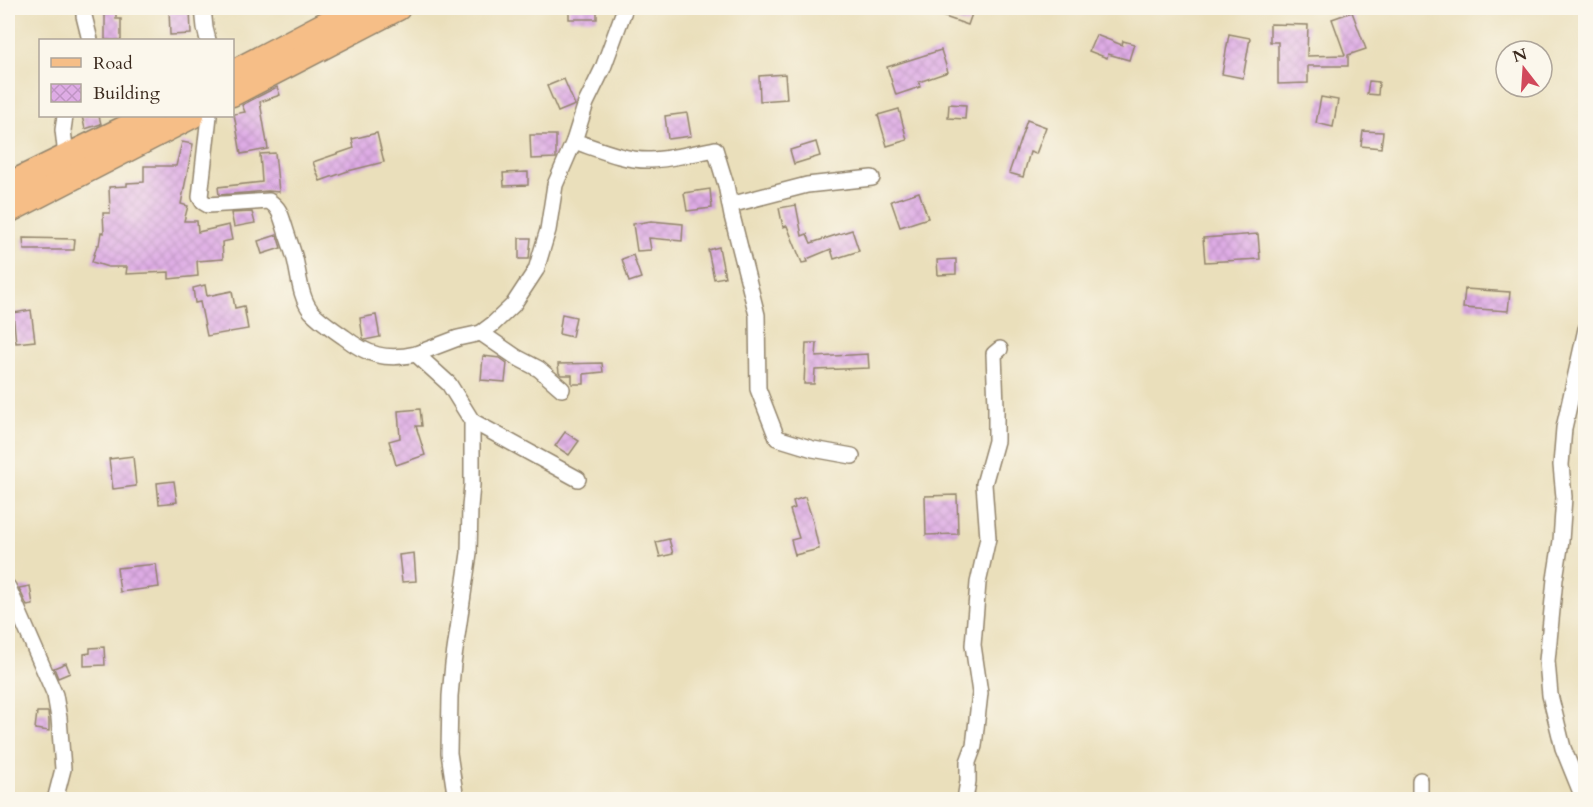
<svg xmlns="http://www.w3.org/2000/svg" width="1593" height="807" viewBox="0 0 1593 807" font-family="Cardo,serif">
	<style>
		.building { fill: url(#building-cross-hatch) }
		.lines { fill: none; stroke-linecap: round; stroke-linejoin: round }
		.street-casing { stroke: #92846c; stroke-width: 18 }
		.primary-casing { stroke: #92846c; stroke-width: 27 }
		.street { stroke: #fff; stroke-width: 15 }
		.primary { stroke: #f6be87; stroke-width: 24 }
	</style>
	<defs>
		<pattern id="building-cross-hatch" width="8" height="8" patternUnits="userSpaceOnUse" patternTransform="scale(1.5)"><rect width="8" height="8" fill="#deace5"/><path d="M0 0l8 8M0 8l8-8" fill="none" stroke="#bf94c4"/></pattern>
	</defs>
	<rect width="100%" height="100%" fill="#fbf7ec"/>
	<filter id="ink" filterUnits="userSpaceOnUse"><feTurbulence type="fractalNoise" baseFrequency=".0167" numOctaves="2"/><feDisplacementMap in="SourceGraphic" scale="12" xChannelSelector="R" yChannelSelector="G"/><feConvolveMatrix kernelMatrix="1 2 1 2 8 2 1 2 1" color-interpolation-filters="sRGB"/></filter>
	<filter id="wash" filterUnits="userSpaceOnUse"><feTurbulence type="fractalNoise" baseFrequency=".008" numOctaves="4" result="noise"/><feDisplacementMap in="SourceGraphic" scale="24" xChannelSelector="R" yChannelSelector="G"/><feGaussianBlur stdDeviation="1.35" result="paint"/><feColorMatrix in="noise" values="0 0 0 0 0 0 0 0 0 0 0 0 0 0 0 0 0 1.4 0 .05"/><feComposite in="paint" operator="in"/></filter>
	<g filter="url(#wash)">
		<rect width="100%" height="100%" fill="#eadfbb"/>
		<g id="blocks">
			<g class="building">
				<path d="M105,8h11v11h5v21h-16z"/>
				<path d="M169,8h21l1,26 -21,1z"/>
				<rect x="569" y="8" width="28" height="11"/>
				<path d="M945,8h29l-6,17 -26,-9z"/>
				<path d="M1352,12l14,37 -18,6v11h-40v17l-30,1v-42h-8v-18l38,1 -1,31 38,-1 -13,-36z"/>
				<path d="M1229,34l21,4 -7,40 -21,-4z"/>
				<path d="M1096,35l26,10 1,-4 11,3 -5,16 -21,-6 -1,4 -18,-7z"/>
				<path d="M941,50l7,22 -29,10 1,5 -24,8 -9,-28z"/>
				<path d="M785,74l2,25 -27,2 -1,-25z"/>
				<path d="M564,79l11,26 -17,7 -11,-26z"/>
				<path d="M1369,81l10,1 -1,13 -11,-1z"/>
				<path d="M277,87l3,8 -20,7 8,47 -27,5 -7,-40 11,-2 -3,-7z"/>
				<path d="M1321,97l17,3 -5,27 -17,-4z"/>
				<path d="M949,104l17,1 -1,14 -17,-1z"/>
				<path d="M899,109l8,31 -20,6 -9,-31z"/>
				<path d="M687,113l4,23 -23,3 -3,-23z"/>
				<path d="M82,116h17l2,8 -16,5z"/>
				<path d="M1027,120l19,7 -10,27 -6,-2 -7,25 -14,-4z"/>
				<path d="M1363,131l20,1 -2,16 -20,-2z"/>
				<path d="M377,133l7,29 -36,9 -28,10 -7,-19 41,-14 -2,-9z"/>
				<path d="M530,135h26v23l-25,1z"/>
				<path d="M182,142l11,2 -12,60 7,2 -4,15h13l1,11 31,-7 3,15 -10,2 1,17 -26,2 1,15 -29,3v-7l-43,2 1,-7h-19l-16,-5 5,-17h2l2,-13 3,1 -1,-20h7l-1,-26 18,-1v-3l17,-1v-16h32z"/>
				<path d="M816,142l4,14 -26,8 -4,-14z"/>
				<path d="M275,153l4,39 -11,-1 -49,4 -1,-8 44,-5 -2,-28z"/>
				<path d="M528,172v13l-24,1 -1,-13z"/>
				<path d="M710,189l2,19 -25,3 -3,-18z"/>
				<path d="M919,192l9,26 -28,9 -9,-26z"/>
				<path d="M796,205l6,31 5,-2 4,9 41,-13 7,21 -25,8 -3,-10 -24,10 1,3 -6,1 -15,-37 -4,1 -4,-19z"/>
				<path d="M252,212l3,11 -21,4 -3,-14z"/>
				<path d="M651,221l32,3 -1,17 -33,-3 2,12 -14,1 -4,-27z"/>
				<path d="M1258,234l2,25 -55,3 -2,-24z"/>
				<path d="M277,235l4,13 -19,6 -4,-13z"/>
				<path d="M23,238l52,1 -1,11h-50z"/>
				<path d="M519,238h12l-2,21h-10z"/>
				<path d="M719,247l6,30 -11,2 -6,-29z"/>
				<path d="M633,255l8,23 -12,4 -7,-23z"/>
				<path d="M956,259v15l-18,1 -1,-15z"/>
				<path d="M205,285l2,11 25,-5 3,17 9,-2 4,23 -41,7 -7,-34 -5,1 -2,-15z"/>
				<path d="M1465,289l45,3 -2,19 -45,-3z"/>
				<path d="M31,310l4,31 -19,2 -3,-30z"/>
				<path d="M562,314l14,3 -4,20 -13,-3z"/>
				<path d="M376,315l4,22 -15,3 -2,-2 -3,-20z"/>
				<path d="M806,343h11l-1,14 52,-3 1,14 -54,2 -1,14h-10z"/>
				<path d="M483,356l17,2 7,5 -2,19 -24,-2z"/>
				<path d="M602,363l1,9 -19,2v10h-12v-9h-11l-2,-2 -1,-9z"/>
				<path d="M420,409l2,17h-6l9,29 -29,10 -7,-24 11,-3 -2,-27z"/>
				<path d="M565,432l14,9 -10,14 -14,-9z"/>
				<path d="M133,456l3,30 -23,3 -4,-30z"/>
				<path d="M174,481l3,21 -18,2 -2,-21z"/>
				<path d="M957,495l1,39 -32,1 -1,-39z"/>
				<path d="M805,497l7,21 7,31 -24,6 -4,-15 8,-2 -9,-28 5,-2 -2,-7z"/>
				<path d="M669,539l4,15 -13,3 -4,-15z"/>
				<path d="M414,553l2,28 -14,1 -3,-27z"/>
				<path d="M156,564l3,23 -39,5 -3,-24z"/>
				<path d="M30,586l3,19 -6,1 -8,-18z"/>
				<path d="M104,647l1,18 -21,1v-12l6,-1v-5z"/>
				<path d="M66,663l4,10 -12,5 -4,-10z"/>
				<path d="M37,712h11l1,9v10l-14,-2z"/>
			</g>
		</g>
	</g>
	<g filter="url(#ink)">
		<use href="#blocks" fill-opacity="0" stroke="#92846c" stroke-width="1.5"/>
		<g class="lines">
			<g class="street-casing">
				<g id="street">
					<path d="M203,8l2,20 3,12"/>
					<path d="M84,16l6,24"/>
					<path d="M65,116l-2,14 3,26"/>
					<path d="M209,116l-9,81 3,5 5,3 61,-4c11,7 12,15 16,27 3,10 7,20 10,31 4,16 5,38 16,52 9,10 22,18 33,26 23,18 42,24 72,17l33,30 23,37v64l-2,22 -1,46 -16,111 -3,32 -1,57 7,47"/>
					<path d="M574,141c24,8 51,20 77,19 21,-1 43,-7 64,-11l11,36 6,31 25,99 1,74 19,49 36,11 39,7"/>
					<path d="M730,205l77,-20 65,-7"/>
					<path d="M481,333l35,24 23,12 23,20"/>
					<path d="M416,354l42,-16 23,-5 12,-9 20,-19 23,-35 12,-40 7,-45 19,-44 12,-38 17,-35 22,-60"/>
					<path d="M472,421l106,58"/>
					<path d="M8,587l47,108 4,23 4,51 -8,31"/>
					<path d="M1420,780v20"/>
					<path d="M965,800l3,-19v-19l6,-16 6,-53 -7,-48 5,-62 10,-45 -4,-54 12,-43v-35l-2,-52 6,-5"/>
					<path d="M1584,800l-21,-52 -13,-53 -3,-34 8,-82 6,-38 3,-44 -3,-32 3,-37 22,-99"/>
				</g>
			</g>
			<g class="primary-casing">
				<g id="primary">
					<path d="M232,73l124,-65"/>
					<path d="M232,94l166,-86"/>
					<path d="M8,185l142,-69"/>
					<path d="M8,211l184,-95"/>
				</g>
			</g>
			<use href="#street" class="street"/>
			<use href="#primary" class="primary"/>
		</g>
	</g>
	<rect width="1593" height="807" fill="none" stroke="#fbf7ec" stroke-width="30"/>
	<rect x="39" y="39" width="195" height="78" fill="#fbf7ec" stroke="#aea59a" stroke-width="1.5"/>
	<rect x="51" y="58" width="30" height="9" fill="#f6be87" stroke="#aea59a" stroke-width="1.5"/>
	<text x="93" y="69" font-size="18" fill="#3b2a1e">Road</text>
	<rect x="51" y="84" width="30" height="18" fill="url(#building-cross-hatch)" stroke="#aea59a" stroke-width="1.5"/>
	<text x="93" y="99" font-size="18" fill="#3b2a1e">Building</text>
	<g transform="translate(1524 69) rotate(343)"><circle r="28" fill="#fbf7ec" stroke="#aea59a" stroke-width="1.5"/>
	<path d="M0-4.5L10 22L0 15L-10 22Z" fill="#d1495b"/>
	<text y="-9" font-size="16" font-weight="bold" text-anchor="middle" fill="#3b2a1e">N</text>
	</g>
</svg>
